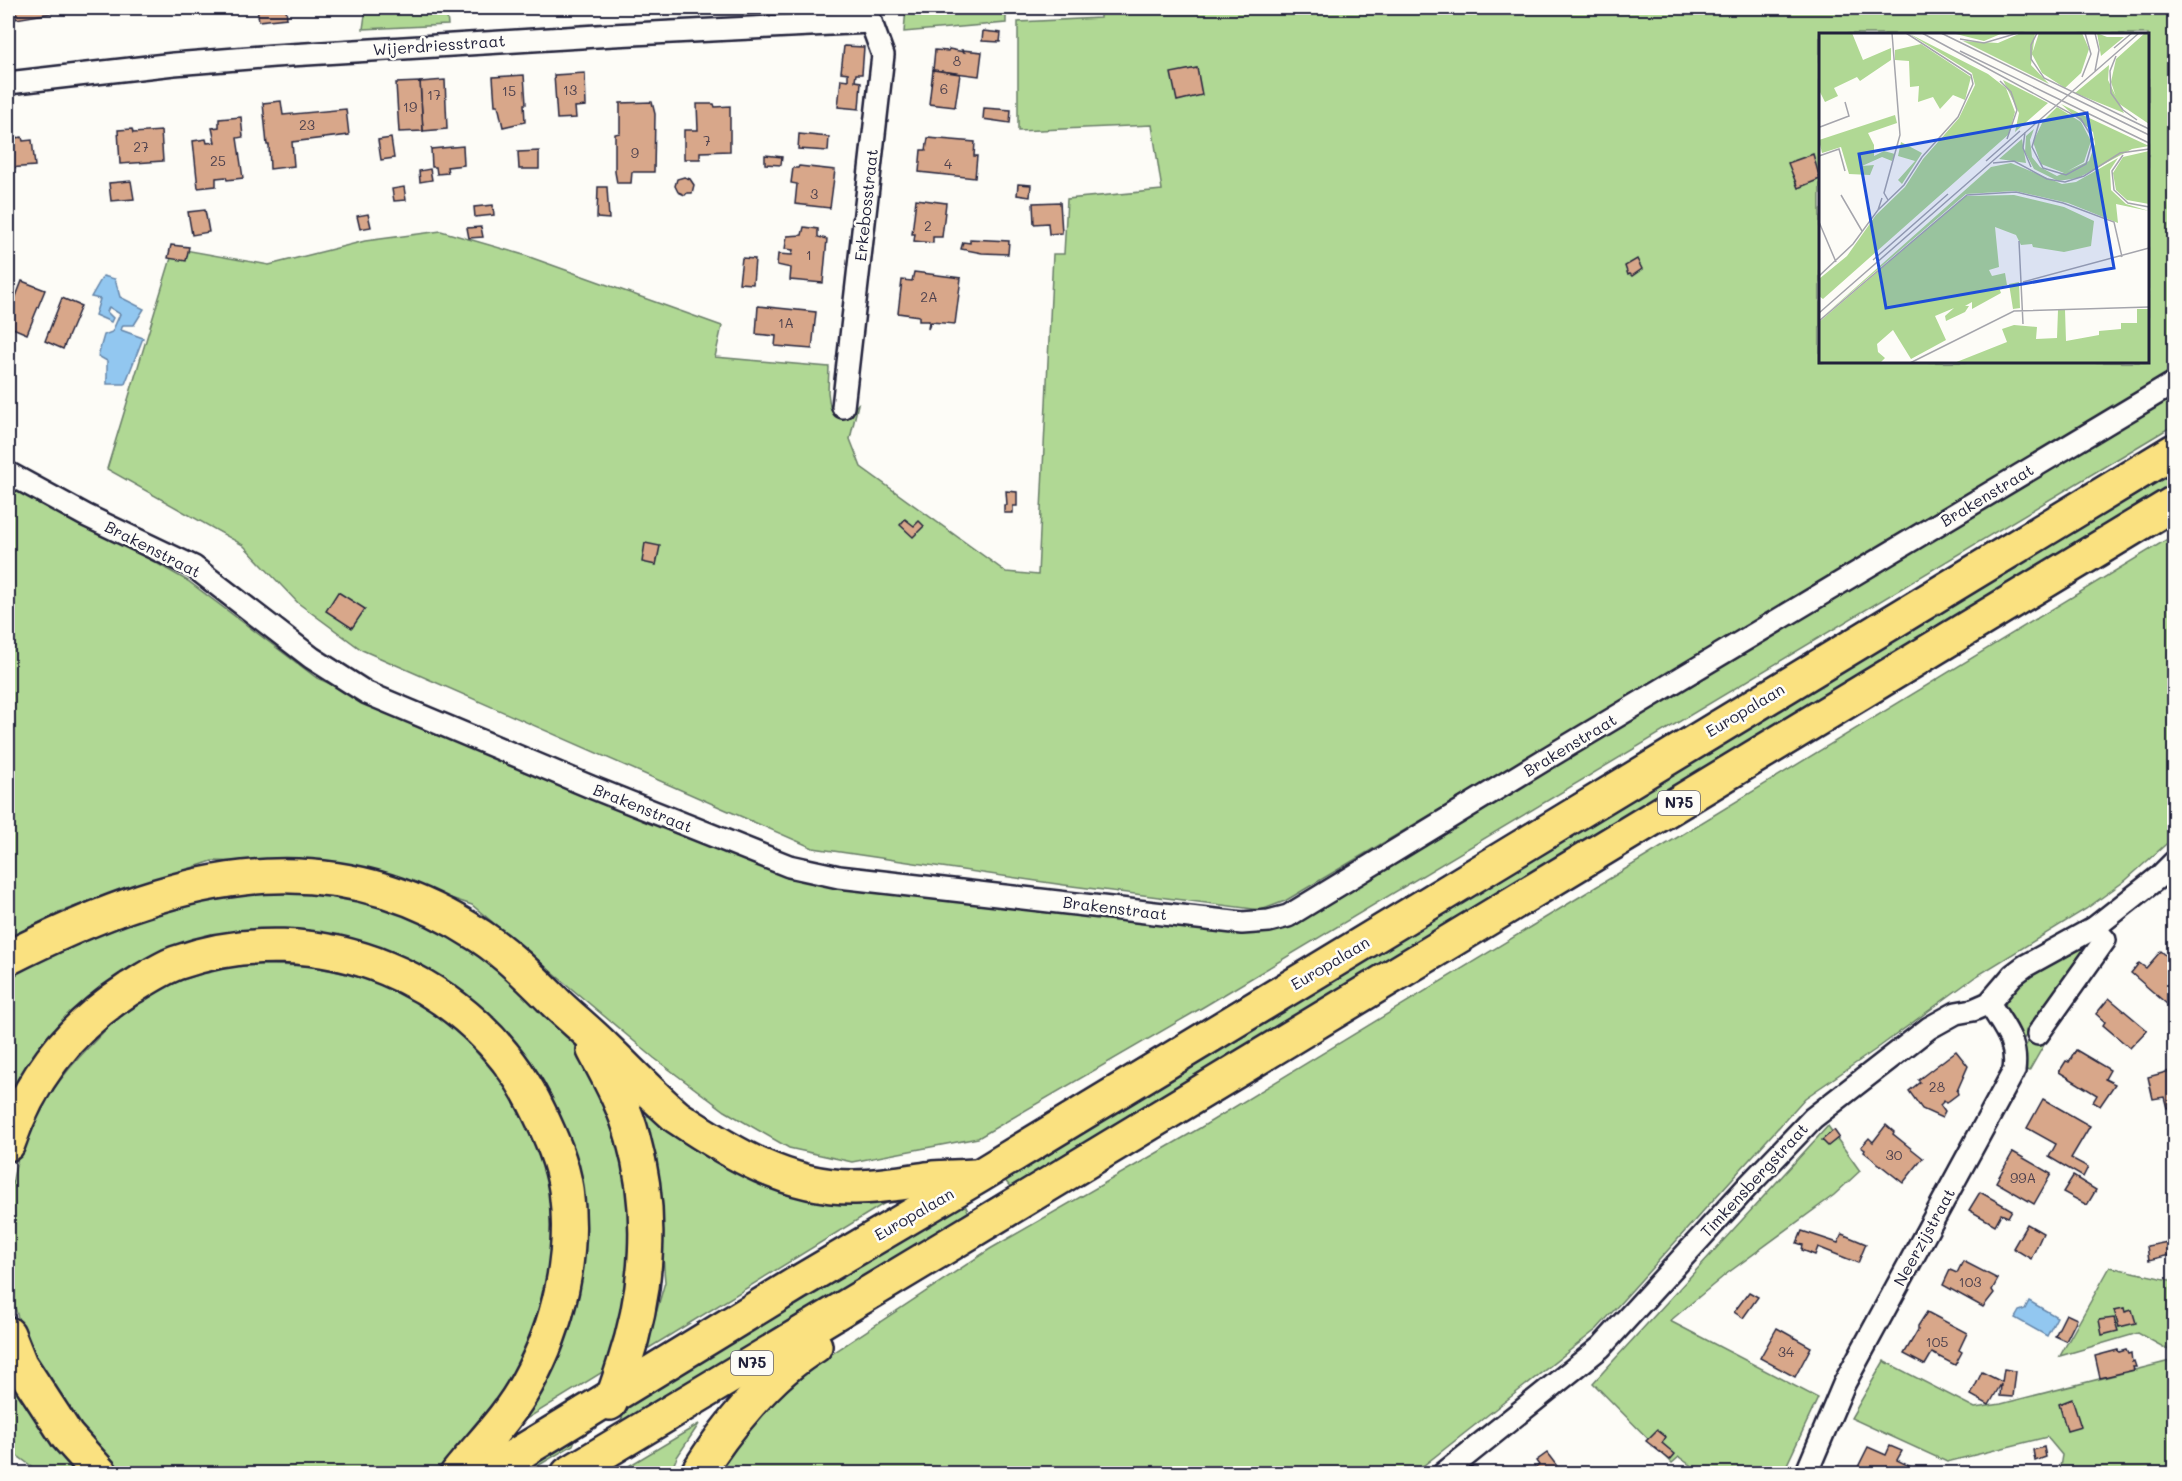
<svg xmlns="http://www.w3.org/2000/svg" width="2182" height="1481" viewBox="0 0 2182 1481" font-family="Mali,sans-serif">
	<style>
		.green { fill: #b0d894; stroke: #697d68; stroke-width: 1.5; fill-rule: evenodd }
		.water { fill: #92c7f0; stroke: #6585a8; stroke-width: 1.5 }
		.building { fill: #d8a78a; stroke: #22223b; stroke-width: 1.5 }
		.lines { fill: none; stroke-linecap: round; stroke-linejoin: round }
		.street-casing { stroke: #22223b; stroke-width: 26 }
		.highway-casing { stroke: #22223b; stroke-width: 38 }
		.street { stroke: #fdfcf7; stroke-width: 21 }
		.highway { stroke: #fae180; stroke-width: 33 }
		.labels { text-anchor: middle; stroke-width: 5; stroke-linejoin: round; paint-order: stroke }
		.number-label { font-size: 14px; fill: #50434f }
		.shield { fill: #fdfcf7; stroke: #646373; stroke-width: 1.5 }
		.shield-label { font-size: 15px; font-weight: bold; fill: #22223b }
		.street-label { font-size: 16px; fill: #22223b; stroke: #fdfcf7 }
		.inset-road { fill: none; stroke: #a5a5ac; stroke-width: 1.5 }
		.view { fill: #1d4ed8; fill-opacity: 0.15; stroke: #1d4ed8; stroke-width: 3 }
		.inset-edge { fill: none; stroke: #22223b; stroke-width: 3 }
	</style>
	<rect width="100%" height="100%" fill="#fdfcf7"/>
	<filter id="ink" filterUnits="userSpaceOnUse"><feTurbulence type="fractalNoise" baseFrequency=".0167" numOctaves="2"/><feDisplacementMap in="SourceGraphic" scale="12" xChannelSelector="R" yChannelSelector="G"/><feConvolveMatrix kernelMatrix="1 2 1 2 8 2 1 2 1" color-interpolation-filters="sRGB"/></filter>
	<g filter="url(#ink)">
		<g class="green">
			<path d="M366,8h80l2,17 -85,4z"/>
			<path d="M906,8h100v15l-102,9z"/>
			<path d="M1100,8h1074v366l-889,527 -24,9 -197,-25 -251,-37 -451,-198 -64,-47 -55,-58 -136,-76 67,-221 95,17 96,-24 76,-10 83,24 198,71 -7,31 114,10 -1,25 2,15 23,2 5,-5 -8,35 11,28 145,105 32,3 15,-321h11l3,-55 95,-9 -10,-65 -134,6v-109l82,-4zM1820,34h328v328h-328z"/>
			<path d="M2174,393v32l-969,581 -227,132 -126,24 -63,-14 -64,-37 -71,-53 -182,-153 -127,-41 -133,-3 -153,51 -51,27v-460l180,102 129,97 217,96 261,103 462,54z"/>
			<path d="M2174,469v20l-1161,701 -11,-13z"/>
			<path d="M2174,535v302l-48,43 -40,29 -111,68 -100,73 -70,48 -208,231 -183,144 -697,1 41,-59 63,-54 169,-112 210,-121z"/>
			<path d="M288,889l94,16 49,16 80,51 71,77 47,104 6,75 -19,127 -15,18 -86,53 62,-260 -15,-46 -16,-30 -22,-31 -102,-88 -229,-25 -58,18 -47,36 -80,104v-131l176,-74z"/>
			<path d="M2077,948l5,1v6l-59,85c-2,-5 -3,-10 -6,-15 -10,-17 -16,-14 -7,-37z"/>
			<path d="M242,964l67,2 58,12 47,21 35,22 56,64 21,37 18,42 7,36v50l-7,56 -11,32 -35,64 -29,37 -36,34h-309c-26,-20 -47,-48 -64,-76 -16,-23 -32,-49 -41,-76 -17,-50 -15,-138 8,-187 15,-31 36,-60 60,-85 16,-17 44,-45 65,-56 29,-15 59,-22 90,-29z"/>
			<path d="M2032,1035l13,8 -16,28 -5,-2 1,-22z"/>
			<path d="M643,1116h15l100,63 61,23 18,2 48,-1 -236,145 -1,-6 17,-60 -4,-53z"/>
			<path d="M1828,1126l32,45 -26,24 -109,80 -55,46 148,77 -35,75h-82l-22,-16 -7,6 -79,-80z"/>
			<path d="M964,1203l7,14 -352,211 7,-23z"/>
			<path d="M2110,1267l64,14v72l-36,-20 -78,23z"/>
			<path d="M2174,1360v113h-115l3,-18 -15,-18 -100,25 -96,-44 33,-57 91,47 26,-4z"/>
			<path d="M8,1374c19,41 46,66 75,99h-42l-33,-24z"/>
			<path d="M699,1424l-22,33 -7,16h-53z"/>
			<path d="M578,1432l-5,13 -47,28 -17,1z"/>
		</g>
		<g class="water">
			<path d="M103,276l12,3 5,18 24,12 -10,16h-11l-2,5 22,8 -18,46h-18v-23l-9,-5 6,-21 8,-3 8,-18 -11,-7 -2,5 6,6 -2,4 -16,-7 5,-16 -9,-2z"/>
			<path d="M2029,1301l28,16 -10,19 -32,-18 4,-7 6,-2z"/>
		</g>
		<g class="building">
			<path d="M15,8h36l1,5 -36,6z"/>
			<path d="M199,8h27l1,3 -25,3h-2z"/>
			<path d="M257,8h29l1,10 -28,3z"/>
			<path d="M983,31l18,2 -1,9 -18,-1z"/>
			<path d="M844,46l20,1 -2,27h-6l-1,7 6,1 -2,27 -21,-2 3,-28 7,1v-7l-7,-1z"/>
			<path d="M949,49l15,3 -2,-2 20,2 -3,24 -46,-6 2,-20 13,1z"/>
			<path d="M1197,68l5,27 -25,6 -6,-28z"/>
			<path d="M933,70l27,4 -5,33 -26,-3z"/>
			<path d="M585,73l1,33 -11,1 1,11 -19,1 -3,-44z"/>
			<path d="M524,75l2,29h-2l1,18 -22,5 -5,-22h-3l-2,-28z"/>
			<path d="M445,80l2,49 -24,2 -3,-49z"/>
			<path d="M420,82l3,49 -24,1 -3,-49z"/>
			<path d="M281,101l2,14 63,-6 3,26 -57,7 2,24 -24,3 -1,-24h-2l-4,-42z"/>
			<path d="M620,103l32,-1 3,12 -1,58h-22l-1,11h-14l-2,-11v-38l5,-1z"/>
			<path d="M697,104h17l1,3 15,-1v45l-30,1v7h-16v-29h14z"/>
			<path d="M984,108l27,2 -1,13 -27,-4z"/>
			<path d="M241,117l2,20 -6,1 6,40 -16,2 -1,-3 -10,1v8l-18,2 -5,-47 13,-2 1,4 8,-1 -3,-14 7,-1v-8z"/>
			<path d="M132,129l1,4 28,-2 2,30 -43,3 -2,-34z"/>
			<path d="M799,134l30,3 -1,14 -30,-2z"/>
			<path d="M22,137l1,4 9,-1 3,26 -27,2v-29z"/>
			<path d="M391,138l3,20 -13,2 -3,-20z"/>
			<path d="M928,138l47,4 -1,14h3l-2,22 -56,-6 2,-22h5z"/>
			<path d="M463,146l1,19 -17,2 1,6 -11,1 -1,-7h-4l-1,-18z"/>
			<path d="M539,151v18h-20l-1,-17z"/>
			<path d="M1813,154l7,25 -22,9 -10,-25z"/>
			<path d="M765,155l17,2 -1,8 -16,-1z"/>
			<path d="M799,166l36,4 -5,38 -35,-4 2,-20 -6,-1 2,-15h5z"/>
			<path d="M430,169l2,11 -12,2 -1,-11z"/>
			<path d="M684,177l6,2 4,6 -2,8h-5l-2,2 -7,-3 -3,-6 2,-7z"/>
			<path d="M131,181l3,18 -23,2 -2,-18z"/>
			<path d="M1018,184l13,1 -1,12 -13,-2z"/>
			<path d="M404,187l2,13 -12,1 -2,-12z"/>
			<path d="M598,187h9l2,32 -12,-1z"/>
			<path d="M916,199l30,4 -4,34h-9v6l-19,-2 1,-7h-3z"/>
			<path d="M1060,202l2,31 -13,1 -1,-11 -14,1 -1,-21z"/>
			<path d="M493,205l1,10 -19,2 -1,-10z"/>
			<path d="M205,210l4,22 -17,3 -4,-23z"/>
			<path d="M368,214l3,13 -11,2 -3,-13z"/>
			<path d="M481,227l2,10 -14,1 -2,-10z"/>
			<path d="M804,227l14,2v8l9,2 -4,44 -33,-3 1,-12 -14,-3 1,-11 14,1 1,-5 -8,-1 2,-13 15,-1z"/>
			<path d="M970,239l39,2 -1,13 -26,-1 -21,-4 2,-7 7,1z"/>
			<path d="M171,245l18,2 -3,14 -18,-3z"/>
			<path d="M742,258l13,1 -2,25 -14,-1z"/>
			<path d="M1637,259l5,10 -10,7 -2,-2 -2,1 -3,-9z"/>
			<path d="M914,272l47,6 -6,46 -24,-2 -3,7 1,-8h-10v-5l-21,-3 4,-33 10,1z"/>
			<path d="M22,281l23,9 -18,44 -19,-8v-9z"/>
			<path d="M62,298l19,8 -18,43 -18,-8z"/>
			<path d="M758,306l58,6 -4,37 -37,-3 1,-10 -20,-2z"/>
			<path d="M1006,491l11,1v14h-4v7h-9v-8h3z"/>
			<path d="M905,519l9,7 5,-5 5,5 -11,11 -13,-12z"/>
			<path d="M645,543l15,3 -4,19 -14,-3z"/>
			<path d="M338,592l27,17 -13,19 -26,-17z"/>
			<path d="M2161,951l13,11v35l-6,8 -37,-32 8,-10 7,5z"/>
			<path d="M2109,998l38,32 -17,18 -27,-23 2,-3 -9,-8z"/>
			<path d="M2076,1050l34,20 -5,9 10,5 -15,22 -7,-4 4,-7 -38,-23 7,-11 3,1z"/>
			<path d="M1956,1051l12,15 -11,25 1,3 -12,9 -2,-2 -4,4 5,7 -3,6 -20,-9 -13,-18 11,-9 -2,-2z"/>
			<path d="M2170,1071l4,17v18l-7,2 -3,-11 -11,2 -5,-22z"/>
			<path d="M2043,1099l47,27 -19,32 17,9 -5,10 -34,-20 7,-13 -29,-16z"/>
			<path d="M1886,1125l8,7 -1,2 30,24 -20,25 -39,-31 1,-2 -4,-3 8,-9 4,4z"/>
			<path d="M1834,1130l5,7 -11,9 -6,-6z"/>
			<path d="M2013,1152l38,22 -17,30 -38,-22z"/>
			<path d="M2073,1176l23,14 -9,15 -24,-13z"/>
			<path d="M1980,1192l32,18 -4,7 -7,-3 -6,11 -26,-15z"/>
			<path d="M2027,1224l16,9 -12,26 -18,-11z"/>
			<path d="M1802,1231l36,12 4,-9 24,10 -8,19 -40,-16 -3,8 -13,-5 1,-5 -6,-2z"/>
			<path d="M2173,1241l1,13 -25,6 -2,-14z"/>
			<path d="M1963,1261l35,18 -6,11 2,3 -11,14 -40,-22 7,-15 7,3z"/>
			<path d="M1749,1292l9,5 -15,21 -9,-6z"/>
			<path d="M2124,1308l1,4 7,-2 4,13 -17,4 -5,-17z"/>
			<path d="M1927,1312l40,21 -8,17 3,2 -7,13 -23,-12 -7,12 -21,-11 14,-24v-4z"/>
			<path d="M2066,1314l11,5 -11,22 -11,-5z"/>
			<path d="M2114,1318l4,13 -16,4 -3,-15z"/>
			<path d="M1777,1328l34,19 -16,30 -35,-19z"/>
			<path d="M2118,1350l1,2 7,-2 2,4 3,-1 1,9 2,-1 2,6h-3l1,3 -34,8 -5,-22z"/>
			<path d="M2004,1369l12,2 -3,26 -13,-1 1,-12 -12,21 -18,-10 11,-23 20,10z"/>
			<path d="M2072,1399l9,28 -14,4 -8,-27z"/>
			<path d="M1657,1430l9,7 -4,6 13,11 -5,6 -24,-19z"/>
			<path d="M1890,1446l12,5 -5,9 18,9 -2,5h-52l-5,-3 12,-24 18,8z"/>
			<path d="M2044,1447l2,10 -11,4 -2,-11z"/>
			<path d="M1547,1453l16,21h-35l11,-9 -3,-4z"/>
		</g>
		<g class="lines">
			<g class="street-casing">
				<g id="street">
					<path d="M8,83l166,-19 100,-8 339,-21 258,-13"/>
					<path d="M843,407l40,-352 -12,-33"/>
					<path d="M8,473l77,42 109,52 118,91 55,35 224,94 198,79 50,11 403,46 27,-2 19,-5 261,-159 625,-374"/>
					<path d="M2038,1034l67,-94 -11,-12"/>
					<path d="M1443,1474l158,-127 147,-161 65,-68 116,-90 27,-15 17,-3 16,-7 24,-28 12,-9 69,-38 66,-52 14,-14"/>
					<path d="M1806,1474l38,-90 170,-313c4,-30 -10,-43 -25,-68"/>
				</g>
			</g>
			<g class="highway-casing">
				<g id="highway">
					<path d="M8,958c157,-79 313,-127 472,-22 29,19 54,45 78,69 16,15 32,28 47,43 24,23 47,47 72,69 54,36 111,71 178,70 26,0 52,-5 78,-9 13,-1 28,-1 41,-2"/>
					<path d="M594,1050c15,28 31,57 39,88 21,74 15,154 -9,226 -4,13 -8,27 -14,39"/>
					<path d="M8,1144c22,-65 62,-117 121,-155 15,-9 31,-20 47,-26 141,-50 300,15 363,149 12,25 23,50 27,77 9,66 -7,136 -39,194 -18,34 -46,61 -70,91"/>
					<path d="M8,1334l12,30 47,72 34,38"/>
					<path d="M485,1474l311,-190 183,-108 1195,-725"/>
					<path d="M568,1474l369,-222 1237,-749"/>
					<path d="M697,1474c27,-44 74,-102 118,-128"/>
				</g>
			</g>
			<use href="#street" class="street"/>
			<use href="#highway" class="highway"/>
		</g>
	</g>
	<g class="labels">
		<g class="number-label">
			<text x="957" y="66">8</text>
			<text x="944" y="94">6</text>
			<text x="570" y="95">13</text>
			<text x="509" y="96">15</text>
			<text x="434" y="100">17</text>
			<text x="410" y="112">19</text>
			<text x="307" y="130">23</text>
			<text x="707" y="146">7</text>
			<text x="141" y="152">27</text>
			<text x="635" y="158">9</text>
			<text x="218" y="166">25</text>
			<text x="948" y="169">4</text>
			<text x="814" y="199">3</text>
			<text x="928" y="231">2</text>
			<text x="809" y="260">1</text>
			<text x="929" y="302">2A</text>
			<text x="786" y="328">1A</text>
			<text x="1937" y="1092">28</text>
			<text x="1894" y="1160">30</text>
			<text x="2023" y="1183">99A</text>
			<text x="1970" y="1287">103</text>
			<text x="1937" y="1347">105</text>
			<text x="1786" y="1357">34</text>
		</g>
		<g class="shield">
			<rect x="1658" y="791" width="42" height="24" rx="4.5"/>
			<rect x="731" y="1351" width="42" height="24" rx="4.5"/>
		</g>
		<g class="shield-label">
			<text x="1679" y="808">N75</text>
			<text x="752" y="1368">N75</text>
		</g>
		<g class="street-label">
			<text transform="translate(439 45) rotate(-4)" y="6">Wijerdriesstraat</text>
			<text transform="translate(866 205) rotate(-84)" y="6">Erkebosstraat</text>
			<text transform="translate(1987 495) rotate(-31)" y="6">Brakenstraat</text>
			<text transform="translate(153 549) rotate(27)" y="6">Brakenstraat</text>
			<text transform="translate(1745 710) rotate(-31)" y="6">Europalaan</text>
			<text transform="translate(1570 745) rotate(-31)" y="6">Brakenstraat</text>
			<text transform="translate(643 808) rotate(22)" y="6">Brakenstraat</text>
			<text transform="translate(1115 908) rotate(7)" y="6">Brakenstraat</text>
			<text transform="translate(1330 963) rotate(-31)" y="6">Europalaan</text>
			<text transform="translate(1754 1180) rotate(-47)" y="6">Timkensbergstraat</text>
			<text transform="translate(914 1214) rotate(-30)" y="6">Europalaan</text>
			<text transform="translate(1924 1237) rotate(-61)" y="6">Neerzijstraat</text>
		</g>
	</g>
	<g transform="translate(1819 33)">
		<rect width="330" height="330" fill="#fdfcf7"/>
		<path d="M0,0h33l11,27 28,-12v12l-31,21 -3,-4 -23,11 4,8 -13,6 -6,-12zM89,0l80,41 18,14 9,24 -6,22 -186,165 -4,-3v-17l28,-23 29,-41 29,-28 18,-28 36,-41 16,-33 -3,-12zM133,0h51l-19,8zM202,0h14l-4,32 18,19 -86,-43 35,2zM220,0h43l7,16 -8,24 -16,15 -23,-15 -10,-19zM278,0l10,4h17l-23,19zM326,0h4v91l-31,-21 -7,-21 5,-23zM102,11l50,33 -6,23 -12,-5 -13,14 -7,-12 -15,5 1,-16 -9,1 -1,-26 -14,-1v-10zM290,32l-1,15 16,33 -49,-20zM184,47l45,23 -33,29 4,-19zM242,71l24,12 64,30 -17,3 -54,29 -20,3 -24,-12 -9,-17 1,-16 8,-7 -4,11 2,17 8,10 17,9 32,-15 6,-17 -2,-12zM238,74l24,15 10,19 -7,21 -20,11 -23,-9 -8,-22 10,-21zM76,82l2,8 -29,10 6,12v11l10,-5 11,3 -3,7 -10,-4 -20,9 12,-1 -4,10 -21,-1 -8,-27 -19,6 -3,-13zM203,106l4,24 -27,-4zM82,109l21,11 -20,31 -4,-4 17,-19 -17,-5zM330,118v53l-22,-4 -11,-10 -3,-17 10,-16zM299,125l-8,12 1,20 15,14 23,7 -33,-7 2,19 -50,-20 -53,-12 -49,3 -147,126 172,-153 20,-4 51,21 14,-2zM195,162l50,12 30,14 -3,25 -27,6 -31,-5 -1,-3 -11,1 -5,-10 -21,-8 4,40 -10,3 3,6 13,-3 2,12 -8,2 2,6 -29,16v-7l-7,4h4l-4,6 -19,9 -1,-5 9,-8 -19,8 11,24 -35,19 -18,-29 -16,14 1,8 7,6 -5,5h-61v-41l147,-126zM200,249l1,26 -7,1 -4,-25zM318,276h12v54h-195l53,-21 -5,-13 12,-4 23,2 -1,12 21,-1 1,-28h7l1,31 33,-6v-4l22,-2v-6h16z" fill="#b0d894"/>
		<path class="inset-road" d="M103,0l159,86 12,20 -7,25 -20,11 -23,-7 -11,-21 7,-24M122,0l208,102M218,0l-6,12v14l13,19 105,51M276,0l4,17 -4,21M283,0h29M141,6l24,4 34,-10M295,15l18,-15M141,18l189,92M297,23l-6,15 1,22 12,17 14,10M263,44l9,-23 -6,-21M181,48l11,11 6,18 -10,29M1,94l29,-11 -4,-14M206,99l-2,16 8,19M304,122l-11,16 2,19 14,13 21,4M0,123l20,-7 6,22M167,128l34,-30M174,130l21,-2 33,18 18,3 19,-6 36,-23 29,-4M22,162l21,36M69,167l-4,-7 16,-58 -8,-102M59,177l26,-25 18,-28 36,-40 15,-33 -2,-9 -65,-42M0,189l17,40M200,208l4,83M54,227l75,-66M0,243l34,-32 25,-34 4,-12M204,249l126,-34M0,280l320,-280M0,288l148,-126 49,-3 47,11 51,19 8,35M91,330l104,-52 135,-4"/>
		<path class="view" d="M268,80l27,155 -228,40 -27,-154z"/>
		<rect width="330" height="330" class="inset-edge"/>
	</g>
	<rect width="2182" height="1481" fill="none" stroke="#fdfcf7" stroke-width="30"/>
	<rect x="15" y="15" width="2152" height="1451" fill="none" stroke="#22223b" stroke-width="2" filter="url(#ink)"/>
</svg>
